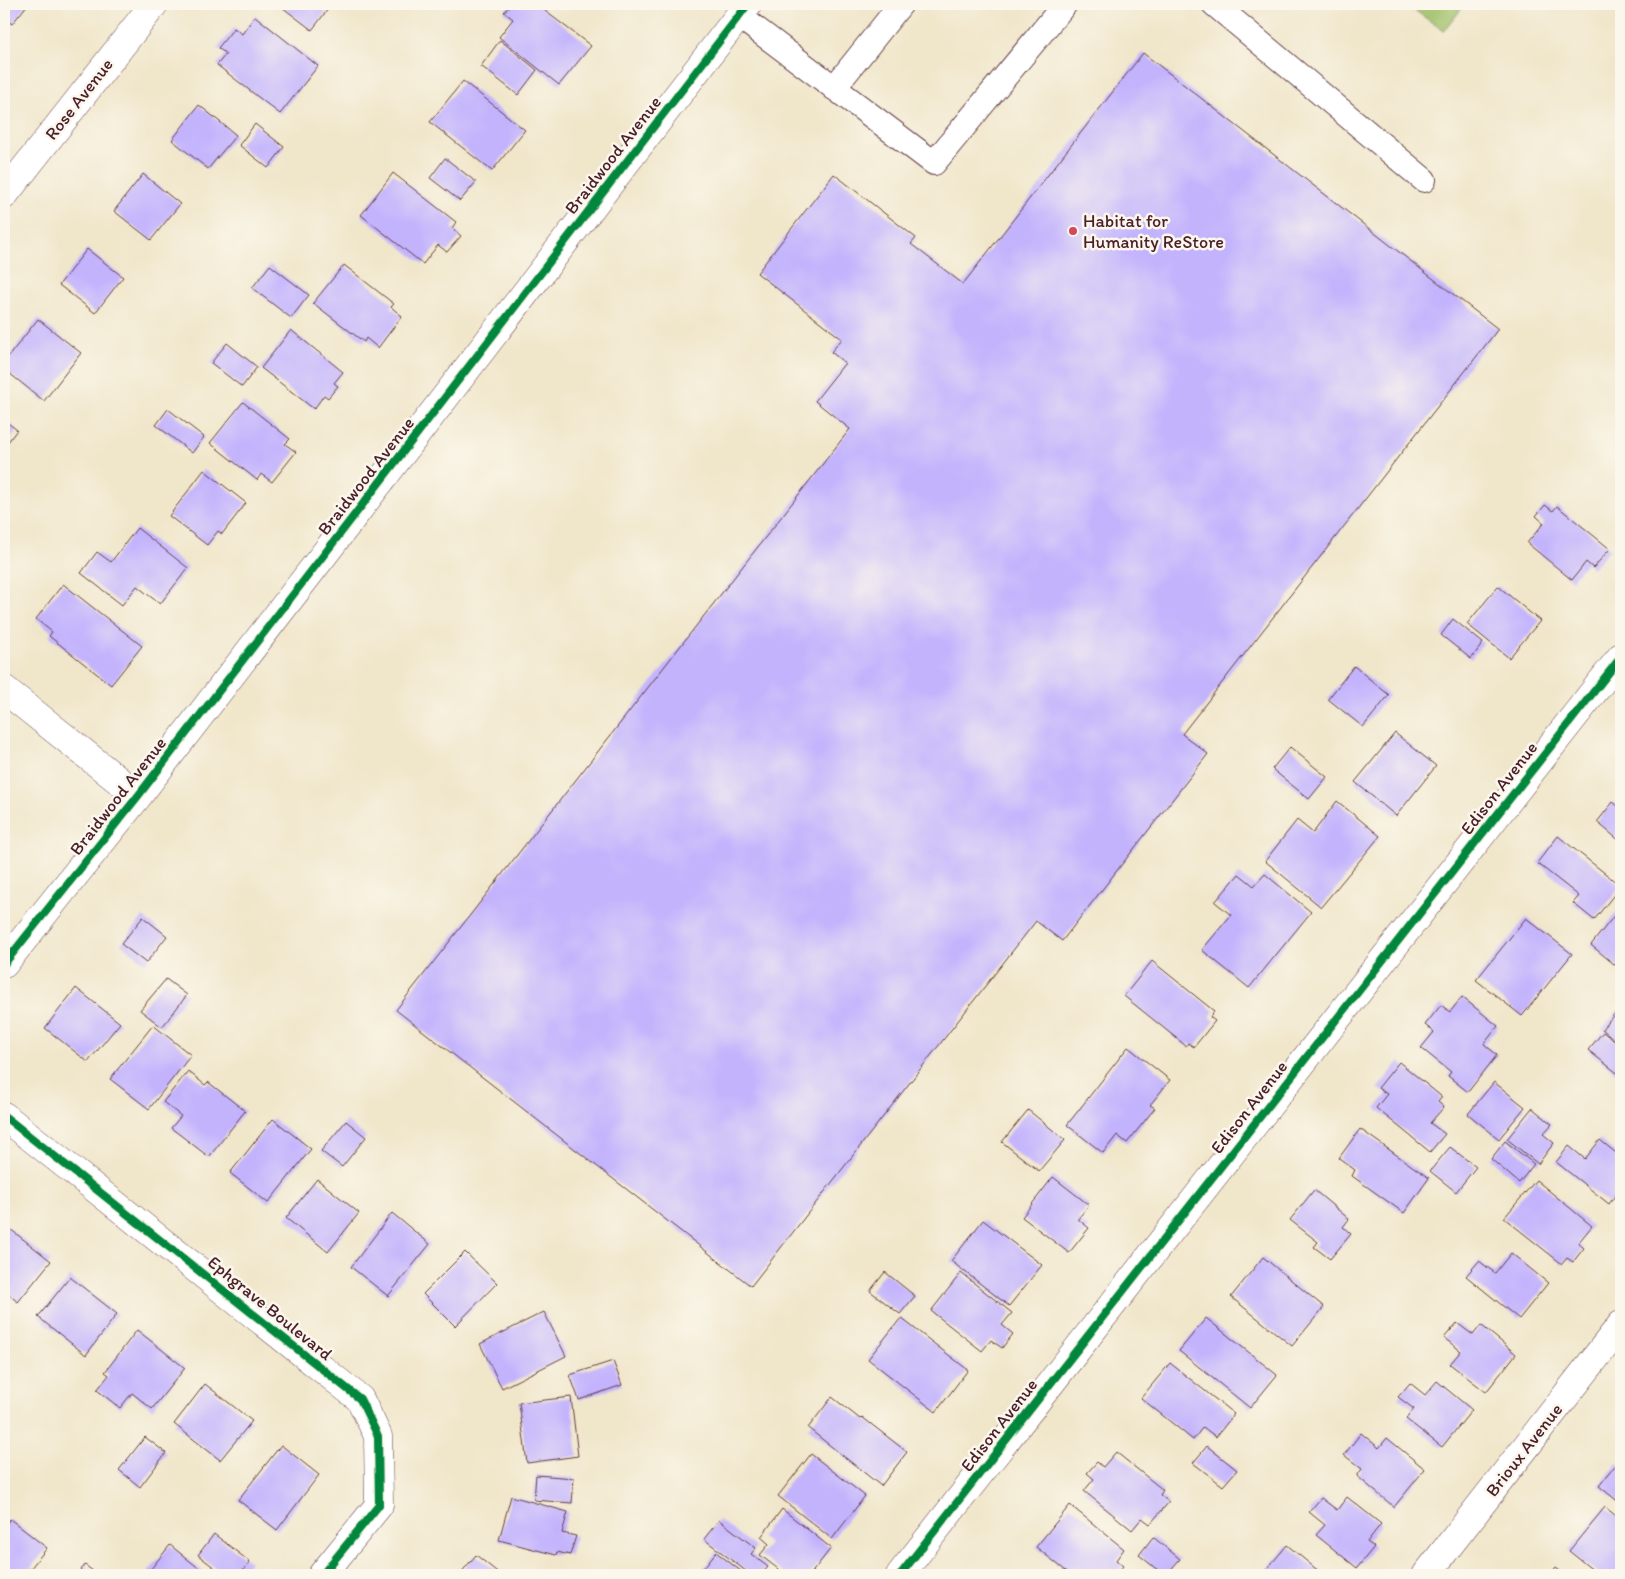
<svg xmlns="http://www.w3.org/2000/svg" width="1625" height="1579" viewBox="0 0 1625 1579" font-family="Itim,sans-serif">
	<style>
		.green { fill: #a0c16a; stroke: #75704a }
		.building { fill: #c3b3fd }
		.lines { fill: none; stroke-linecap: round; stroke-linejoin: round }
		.service-casing { stroke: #633d43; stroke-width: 26 }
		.minor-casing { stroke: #633d43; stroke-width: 29 }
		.service { stroke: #fff; stroke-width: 24 }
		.minor { stroke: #fff; stroke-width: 28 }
		.cycleway-casing { stroke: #fbf7ec; stroke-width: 11 }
		.cycleway { stroke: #00873e; stroke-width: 8 }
		.poi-dot { fill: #d1495b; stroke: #fbf7ec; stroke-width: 2 }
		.labels { text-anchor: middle; stroke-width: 5; stroke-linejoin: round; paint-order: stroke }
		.street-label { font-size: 18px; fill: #4a1f2b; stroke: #fbf7ec }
		.poi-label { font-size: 18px; fill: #4a1f2b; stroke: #fbf7ec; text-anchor: start }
	</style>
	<rect width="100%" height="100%" fill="#fbf7ec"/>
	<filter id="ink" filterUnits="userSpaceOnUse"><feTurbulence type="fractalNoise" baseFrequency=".02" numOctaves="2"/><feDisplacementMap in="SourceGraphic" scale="10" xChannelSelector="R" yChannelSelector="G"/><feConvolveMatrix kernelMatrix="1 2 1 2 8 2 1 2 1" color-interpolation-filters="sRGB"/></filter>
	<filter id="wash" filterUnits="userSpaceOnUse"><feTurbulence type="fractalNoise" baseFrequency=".0096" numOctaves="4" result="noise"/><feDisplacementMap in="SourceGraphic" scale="20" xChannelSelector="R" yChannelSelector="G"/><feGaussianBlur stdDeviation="1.12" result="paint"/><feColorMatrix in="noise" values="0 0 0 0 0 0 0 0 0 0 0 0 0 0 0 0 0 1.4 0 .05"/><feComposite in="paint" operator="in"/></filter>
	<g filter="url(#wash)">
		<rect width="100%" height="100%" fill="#f0e6ca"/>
		<path class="green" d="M1406,4h59l-21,27z"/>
		<g id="blocks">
			<g class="building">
				<path d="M4,4h24l-16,20 -8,-6z"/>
				<path d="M278,4h54l-20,26z"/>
				<path d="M511,4h25l55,42 -32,39 -60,-48 14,-18 -9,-7z"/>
				<path d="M255,16l63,50 -38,48 -63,-49 9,-11 -8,-6 16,-20 8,6z"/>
				<path d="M500,40l37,30 -19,25 -37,-29z"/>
				<path d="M1143,53l355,276 -316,405 26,20 -146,187 -26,-20 -285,365 -355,-276 454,-581 -35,-28 30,-38 -14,-11 11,-13 -85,-66 77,-99 82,64 -5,6 52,40z"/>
				<path d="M463,81l62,49 -33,41 -62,-49z"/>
				<path d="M199,105l37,30 -28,34 -36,-29z"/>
				<path d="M255,124l29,23 -16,21 -29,-23z"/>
				<path d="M445,158l31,24 -16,19 -30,-23z"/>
				<path d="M393,173l63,49 -4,6 9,8 -14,16 -9,-7 -15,19 -62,-49z"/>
				<path d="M143,174l37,30 -29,36 -37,-29z"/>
				<path d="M87,249l36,28 -28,36 -36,-28z"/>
				<path d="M270,265l39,30 -18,23 -39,-30z"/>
				<path d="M344,265l50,39 -3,3 11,9 -24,32 -12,-10 -2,4 -51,-39z"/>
				<path d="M38,319l43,34 -37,48 -40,-32v-7z"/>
				<path d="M291,330l52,42 -9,11 4,3 -10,12 -4,-3 -10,14 -53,-41z"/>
				<path d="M227,343l30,24 -15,20 -31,-24z"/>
				<path d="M243,402l47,37 -5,5 11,8 -24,30 -11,-8 -4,6 -47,-37z"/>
				<path d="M168,409l36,28 -12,16 -36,-28z"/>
				<path d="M4,420l13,10 -13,17z"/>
				<path d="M1621,437v11l-5,-4z"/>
				<path d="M204,470l42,33 -24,31 -4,-3 -11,14 -38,-29z"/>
				<path d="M1545,505l8,6 4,-5 53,43 -17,19 -7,-6 -14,18 -45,-37 17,-20 -8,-7z"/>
				<path d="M137,528l51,40 -28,36 -23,-18 -15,19 -41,-32 16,-21 14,10z"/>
				<path d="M63,584l79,62 -31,39 -62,-49 3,-4 -16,-13z"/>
				<path d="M1498,586l42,35 -31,37 -42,-34z"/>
				<path d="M1453,619l30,24 -12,16 -30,-24z"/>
				<path d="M1354,666l35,29 -26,32 -35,-28z"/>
				<path d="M1395,733l41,33 -40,50 -41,-34z"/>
				<path d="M1290,747l37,30 -18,22 -37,-30z"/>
				<path d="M4,794l6,4 -6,8z"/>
				<path d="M1337,801l43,35 -59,71 -56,-46 32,-41 16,13z"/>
				<path d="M1613,802l6,5 2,-3v38l-24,-20z"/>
				<path d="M1558,836l63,50 -27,34 -21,-17 6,-7 -42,-33z"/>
				<path d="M1239,874l15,12 11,-12 46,38 -62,76 -47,-38 29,-35 -16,-13z"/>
				<path d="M1617,912l4,3v55l-30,-25z"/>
				<path d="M143,917l24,19 -21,27 -25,-19z"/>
				<path d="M1526,918l46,36 -50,62 -46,-36z"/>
				<path d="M1152,961l62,50 -4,6 5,4 -21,26 -6,-4 -2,3 -62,-50z"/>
				<path d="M166,979l21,16 -25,32 -22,-17z"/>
				<path d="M76,988l44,35 -32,39 -43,-34z"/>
				<path d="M1462,997l36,29 -14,18 13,11 -29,37 -20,-16 3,-4 -30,-24 13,-16 -9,-7 16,-20 9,7z"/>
				<path d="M1617,1011l4,3v31l-19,-16z"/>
				<path d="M153,1025l38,30 -42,54 -39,-30z"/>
				<path d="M1603,1032l18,14v22l-4,5 -29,-23z"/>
				<path d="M1128,1047l42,33 -20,25 5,3 -28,35 -10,-8 -14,18 -36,-28z"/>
				<path d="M1399,1062l43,35 -4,5 6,5 -14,16 15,11 -15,18 -54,-44 11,-14 -9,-6z"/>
				<path d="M188,1071l17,14 3,-3 37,29 -36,46 -38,-29 10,-12 -18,-14z"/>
				<path d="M1494,1082l31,25 -26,32 -31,-25z"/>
				<path d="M1532,1108l20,16 -9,10 11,9 -16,21 -31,-25z"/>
				<path d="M1028,1110l37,30 -26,31 -37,-29z"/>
				<path d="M273,1119l38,30 -43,54 -38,-30z"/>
				<path d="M346,1121l20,16 -24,30 -21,-16z"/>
				<path d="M1360,1129l69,49 -25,35 -52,-37 3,-6 -16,-12z"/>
				<path d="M1600,1140l21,17v31l-12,16 -53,-42 13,-16 16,13z"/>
				<path d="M1505,1141l29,23 -15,19 -28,-24z"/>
				<path d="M1450,1147l26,20 -20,25 -26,-21z"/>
				<path d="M1053,1177l36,28 -11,14 11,9 -20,25 -47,-36z"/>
				<path d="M317,1179l42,34 -31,39 -42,-34z"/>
				<path d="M1536,1180l56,46 -14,17 6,5 -11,14 -6,-4 -5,6 -58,-46z"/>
				<path d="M1314,1190l35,29 -6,8 8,7 -21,25 -16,-12 4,-5 -28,-22z"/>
				<path d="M392,1213l38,31 -42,52 -37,-29z"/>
				<path d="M983,1220l59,45 -33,41 -58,-45z"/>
				<path d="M5,1225l46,36 -33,41 -14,-11v-64z"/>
				<path d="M465,1252l32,31 -42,43 -32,-32z"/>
				<path d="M1511,1253l37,30 -29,36 -53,-43 13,-15 16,12z"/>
				<path d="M1263,1257l61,50 -32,39 -61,-49z"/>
				<path d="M885,1272l30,24 -15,18 -30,-23z"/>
				<path d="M961,1273l51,40 -10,12 11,9 -11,14 -11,-8 -9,11 -51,-40z"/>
				<path d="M70,1277l47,37 -31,41 -48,-38z"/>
				<path d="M544,1312l22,44 -64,32 -22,-44z"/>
				<path d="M901,1318l67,52 -32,42 -68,-53z"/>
				<path d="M1206,1318l71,57 -27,33 -71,-57z"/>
				<path d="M1457,1323l16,12 8,-10 35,29 -30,38 -36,-28 11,-13 -17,-13z"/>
				<path d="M137,1330l48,38 -33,41 -20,-16 -12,15 -23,-18 12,-15 -4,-3z"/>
				<path d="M613,1361l9,24 -43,15 -9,-25z"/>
				<path d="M1170,1363l64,51 -18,23 -13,-10 -10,13 -52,-42z"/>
				<path d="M1437,1381l35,29 -30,37 -36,-28 8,-10 -16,-12 12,-14 15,12z"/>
				<path d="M205,1384l47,37 -32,39 -46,-36z"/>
				<path d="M571,1397l7,59 -51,7 -8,-60z"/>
				<path d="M832,1397l28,22 2,-2 45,35 -26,34 -73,-58z"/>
				<path d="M1361,1433l18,15 8,-10 38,31 -31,38 -37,-31 5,-7 -18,-14z"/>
				<path d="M145,1437l21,16 -26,34 -21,-17z"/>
				<path d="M281,1445l38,30 -42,55 -39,-30z"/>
				<path d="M1207,1446l30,24 -14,16 -30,-23z"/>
				<path d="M1116,1452l47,38 -3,5 9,7 -19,22 -8,-6 -10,12 -48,-39 10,-12 -7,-6 10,-11 6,5z"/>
				<path d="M811,1454l54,42 -33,43 -54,-43z"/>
				<path d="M1617,1463l4,4v37l-22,-18z"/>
				<path d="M536,1475l38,3 -2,25 -38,-3z"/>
				<path d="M511,1496l57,16 -6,21 14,3 -6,19 -13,-3 -1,3 -57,-15z"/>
				<path d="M1347,1497l34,27 -14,18 7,5 -17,21 -41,-33 9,-10 -16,-13 12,-14 16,12z"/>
				<path d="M1070,1505l54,44 -8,11 7,6 -7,9h-45l-35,-28z"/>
				<path d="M1605,1507l16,13v55h-22l-30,-24z"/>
				<path d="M782,1509l49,39 -21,27h-24l-26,-20 9,-11 -8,-7z"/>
				<path d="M10,1519l37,29 -22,27h-21v-55l3,3z"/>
				<path d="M719,1520l37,28 -5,6 17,13 -7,8h-10l-47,-36z"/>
				<path d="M214,1534l36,28 -10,13h-16l-26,-20z"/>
				<path d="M1153,1537l27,22 -14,16h-2l-25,-20z"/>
				<path d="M170,1545l36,29 -2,1h-58z"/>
				<path d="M1287,1545l34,28 3,2h-62z"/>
				<path d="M716,1552l30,23h-48z"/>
				<path d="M476,1555l25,20h-42z"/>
				<path d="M85,1565l13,10h-21z"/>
				<path d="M1556,1568l9,7h-15z"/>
			</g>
		</g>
	</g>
	<g filter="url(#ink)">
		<use href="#blocks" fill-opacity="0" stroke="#633d43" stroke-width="1"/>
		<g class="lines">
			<g class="service-casing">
				<g id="service">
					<path d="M1214,4l210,176"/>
					<path d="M739,16l195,147 131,-159"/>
					<path d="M834,88l67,-84"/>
				</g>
			</g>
			<g class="minor-casing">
				<g id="minor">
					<path d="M4,195l150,-191"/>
					<path d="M4,689l134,107"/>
					<path d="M4,964l134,-168 610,-792"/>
					<path d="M4,1116l356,283 18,37 1,69 -57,70"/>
					<path d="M900,1575l721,-918"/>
					<path d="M1426,1575l195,-250"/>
				</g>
			</g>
			<use href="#service" class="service"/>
			<use href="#minor" class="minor"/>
			<g class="cycleway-casing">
				<g id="cycleway">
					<path d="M4,964l134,-168 610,-792"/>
					<path d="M4,1116l356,283 18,37 1,69 -57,70"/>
					<path d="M900,1575l721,-918"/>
				</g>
			</g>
			<use href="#cycleway" class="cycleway"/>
		</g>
	</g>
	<circle class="poi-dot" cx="1073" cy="231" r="5"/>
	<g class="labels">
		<g class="street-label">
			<text transform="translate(79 99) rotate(-52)" y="6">Rose Avenue</text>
			<text transform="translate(613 155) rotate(-52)" y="6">Braidwood Avenue</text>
			<text transform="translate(366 476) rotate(-52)" y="6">Braidwood Avenue</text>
			<text transform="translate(1499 788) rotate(-52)" y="6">Edison Avenue</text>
			<text transform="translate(118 796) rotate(-52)" y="6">Braidwood Avenue</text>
			<text transform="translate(1249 1107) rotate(-52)" y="6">Edison Avenue</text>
			<text transform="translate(270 1308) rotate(39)" y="6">Ephgrave Boulevard</text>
			<text transform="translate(999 1425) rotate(-52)" y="6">Edison Avenue</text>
			<text transform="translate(1524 1450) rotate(-52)" y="6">Brioux Avenue</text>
		</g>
		<g class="poi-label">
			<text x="1083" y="227">Habitat for<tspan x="1083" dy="21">Humanity ReStore</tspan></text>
		</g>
	</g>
	<rect width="1625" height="1579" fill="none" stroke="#fbf7ec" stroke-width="20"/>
</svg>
